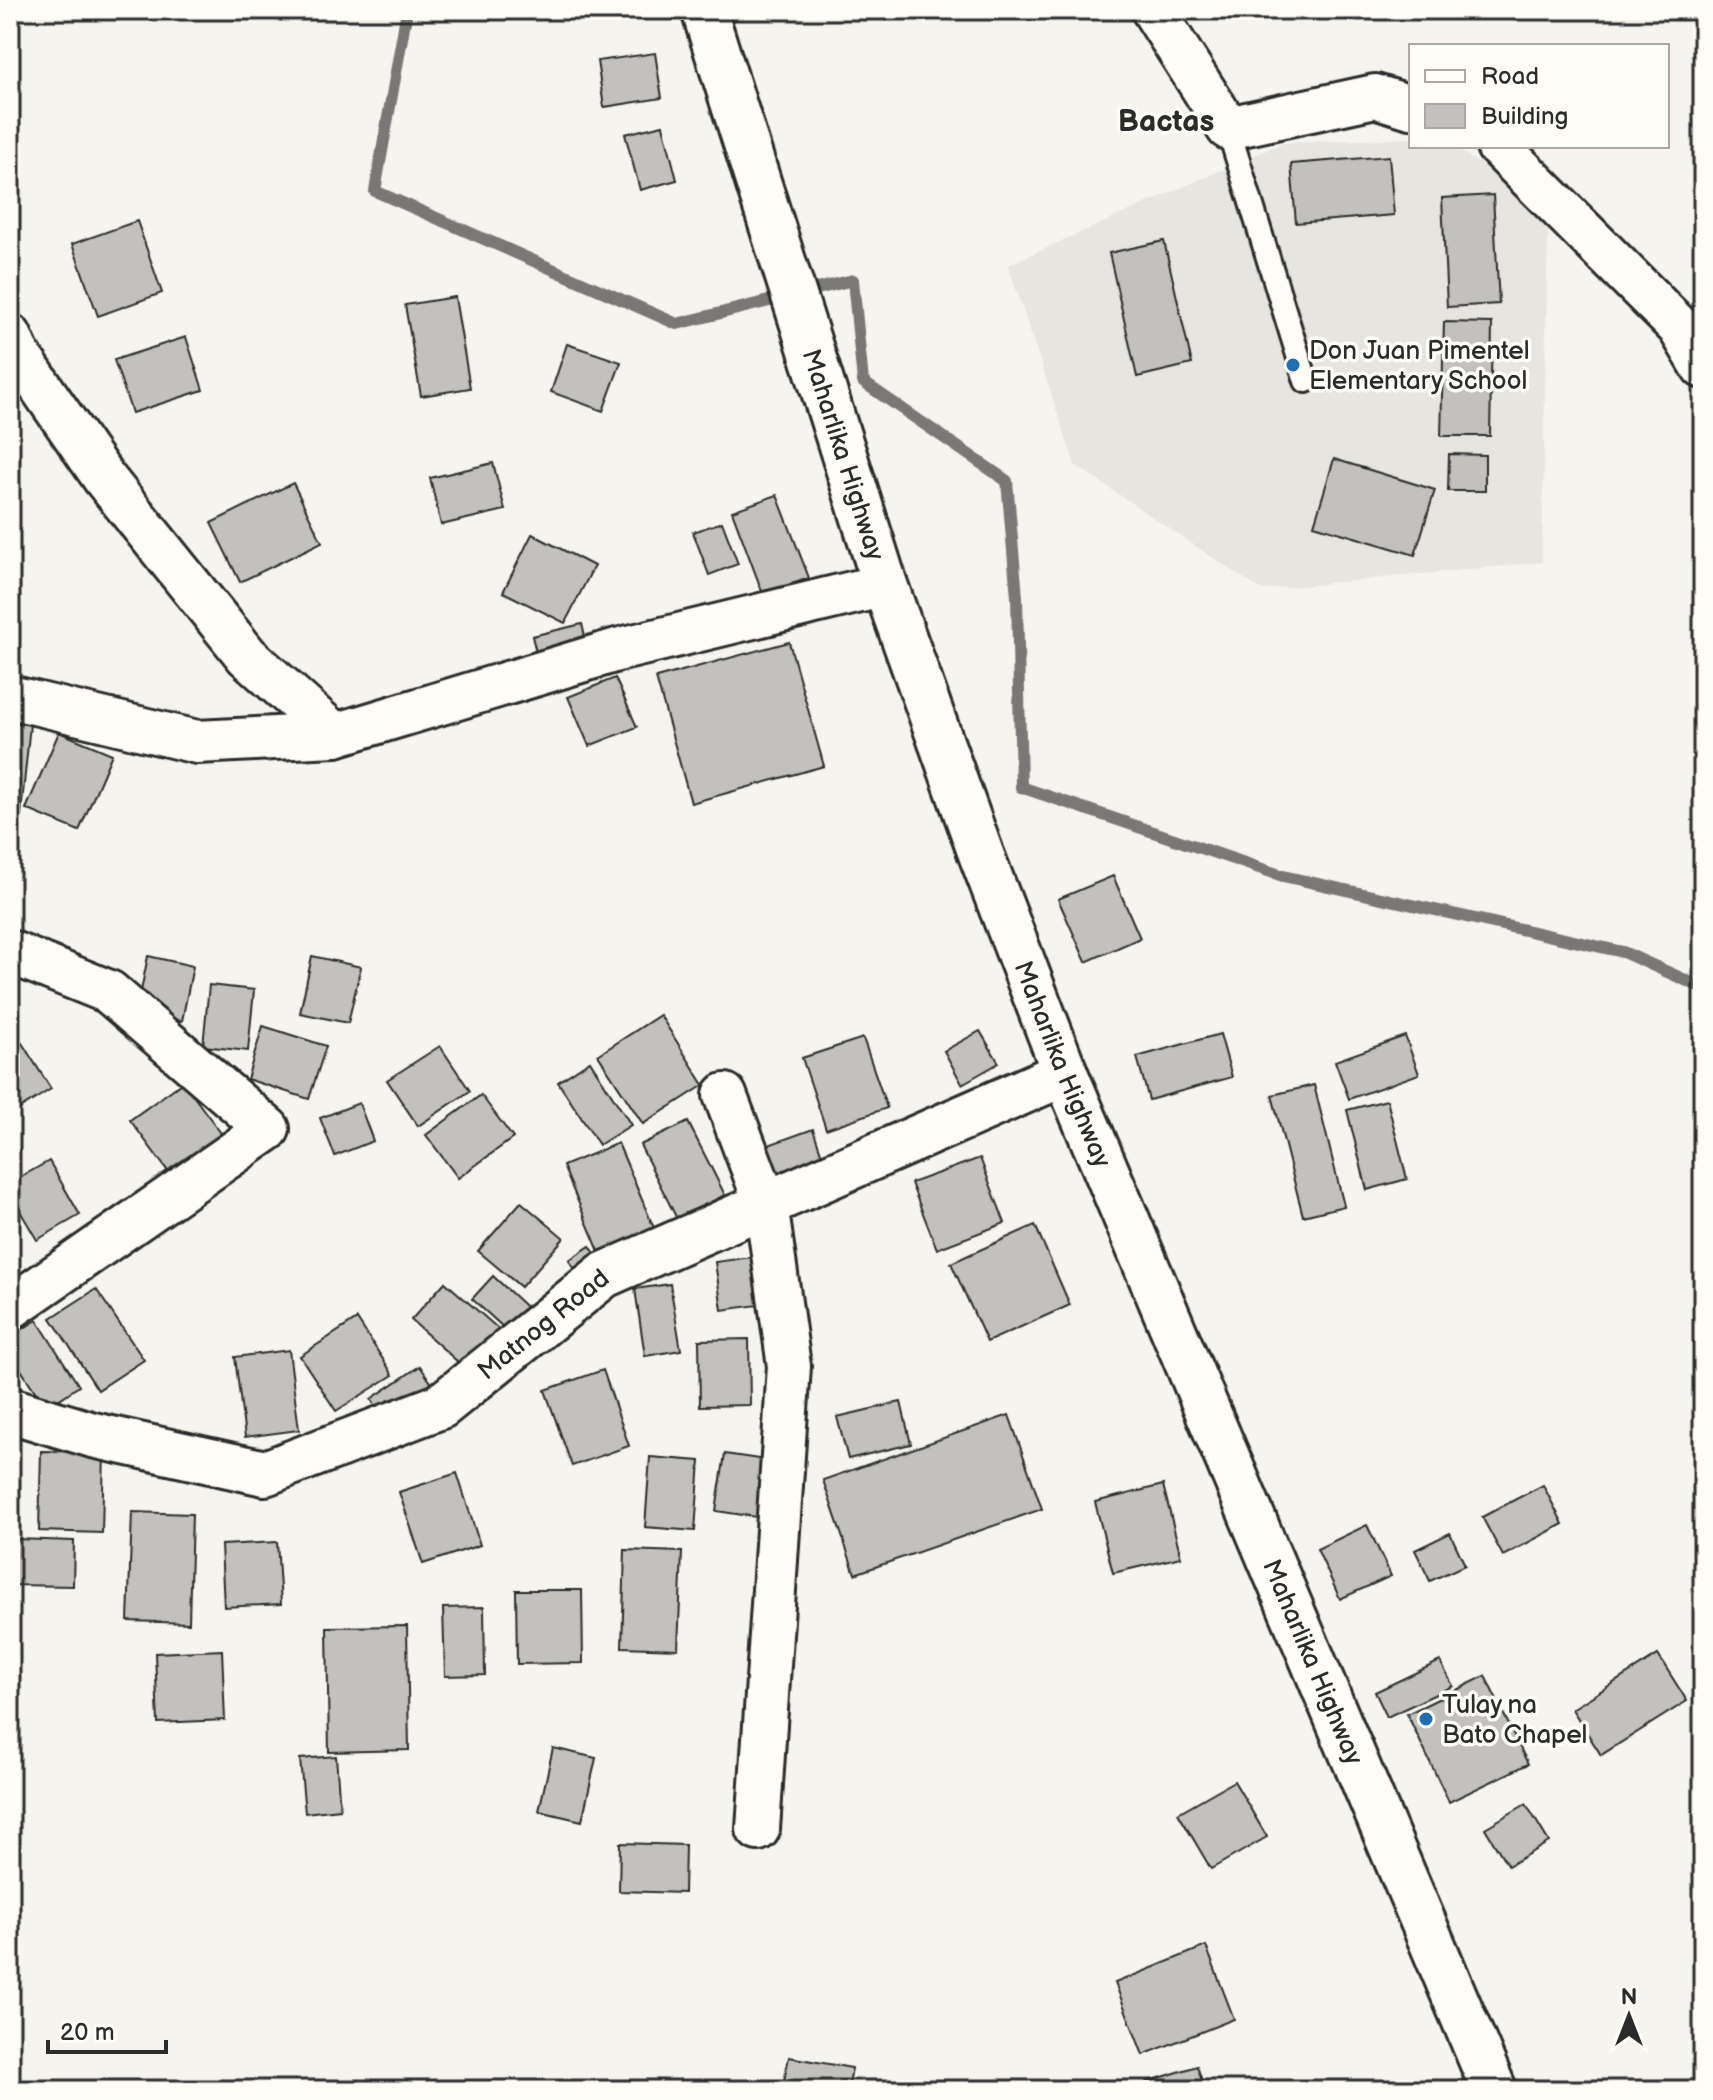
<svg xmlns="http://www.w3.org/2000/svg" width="1713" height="2100" viewBox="0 0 1713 2100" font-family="'Balsamiq Sans',sans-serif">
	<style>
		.built { fill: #e6e5e0 }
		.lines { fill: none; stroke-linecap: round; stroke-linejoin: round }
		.stream { stroke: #797877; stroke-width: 12 }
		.building { fill: #c2c1be; stroke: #2b2b2b; stroke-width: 2 }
		.lane-casing { stroke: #2b2b2b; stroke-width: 28 }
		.street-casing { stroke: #2b2b2b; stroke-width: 48 }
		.secondary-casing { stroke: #2b2b2b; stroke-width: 50 }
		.highway-casing { stroke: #2b2b2b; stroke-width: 50 }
		.lane { stroke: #fdfcf7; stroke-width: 22 }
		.street { stroke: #fdfcf7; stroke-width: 42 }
		.secondary { stroke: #fdfcf7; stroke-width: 44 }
		.highway { stroke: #fdfcf7; stroke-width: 44 }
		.poi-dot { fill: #1f6fb2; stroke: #fdfcf7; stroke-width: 3 }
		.labels { text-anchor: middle; stroke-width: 7; stroke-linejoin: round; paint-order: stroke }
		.poi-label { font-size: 26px; fill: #2b2b2b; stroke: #fdfcf7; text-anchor: start }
		.street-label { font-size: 26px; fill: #2b2b2b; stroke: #fdfcf7 }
		.quarter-label { font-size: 30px; font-weight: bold; fill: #2b2b2b; stroke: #fdfcf7 }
	</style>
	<rect width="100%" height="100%" fill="#f5f4ef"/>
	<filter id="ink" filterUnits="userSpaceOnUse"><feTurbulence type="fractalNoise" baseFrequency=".0125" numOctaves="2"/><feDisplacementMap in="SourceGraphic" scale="16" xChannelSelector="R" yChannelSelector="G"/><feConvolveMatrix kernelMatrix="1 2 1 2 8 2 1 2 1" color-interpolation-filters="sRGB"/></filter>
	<g filter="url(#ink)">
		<path class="built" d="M1411,138v8h42l71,48 24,30 -6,338 -281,28 -186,-125 -67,-200 274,-122z"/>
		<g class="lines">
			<path class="stream" d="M407,10l-32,181 302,133 176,-44 10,102 144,99 10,116 4,190 262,89 340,76 80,36"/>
		</g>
		<g class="building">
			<path d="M655,53l7,45 -58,9 -7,-46z"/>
			<path d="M663,125l14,55 -37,10 -15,-56z"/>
			<path d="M1389,156l5,59 -98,8 -5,-59z"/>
			<path d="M1493,195l6,109 -52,3 -5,-109z"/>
			<path d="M137,221l25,72 -64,23 -26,-72z"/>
			<path d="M1164,241l28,123 -55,13 -28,-124z"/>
			<path d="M455,297l15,91 -49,8 -16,-91z"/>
			<path d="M1444,322l48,1 -2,113h-49z"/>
			<path d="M186,337l17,53 -71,23 -18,-53z"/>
			<path d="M567,344l54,18 -18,49 -52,-19z"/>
			<path d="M1449,454l36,1v36h-37z"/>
			<path d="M1334,459l101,31 -20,65 -101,-30z"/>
			<path d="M493,463l12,47 -64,15 -11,-47z"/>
			<path d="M293,483l29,59 -82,40 -29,-59z"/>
			<path d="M777,495l32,83 -46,16 -31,-83z"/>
			<path d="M722,522l16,42 -29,11 -16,-43z"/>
			<path d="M532,534l62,32 -29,57 -62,-31z"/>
			<path d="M582,624l7,29 -50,12 -7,-29z"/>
			<path d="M789,642l35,124 -133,37 -35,-125z"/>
			<path d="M615,678l22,49 -48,19 -21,-49z"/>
			<path d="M10,722l20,2 -9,90 -11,-1z"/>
			<path d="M59,732l53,22 -33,77 -53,-22z"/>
			<path d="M1113,876l27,62 -54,24 -28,-63z"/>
			<path d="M148,956l45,10 -11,55 -45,-10z"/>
			<path d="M312,956l49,11 -13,56 -48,-10z"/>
			<path d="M209,985l45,5 -6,61 -45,-5z"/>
			<path d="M660,1015l44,70 -61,39 -45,-69z"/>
			<path d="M263,1026l63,20 -17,53 -62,-20z"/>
			<path d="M980,1031l19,32 -37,21 -18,-33z"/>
			<path d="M1220,1034l12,43 -83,23 -12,-43z"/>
			<path d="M1405,1036l14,38 -70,25 -14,-38z"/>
			<path d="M863,1038l24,70 -61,21 -24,-71z"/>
			<path d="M22,1043l29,46 -41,26v-65z"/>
			<path d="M440,1046l30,45 -52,35 -31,-46z"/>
			<path d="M590,1061l41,64 -32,20 -41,-63z"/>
			<path d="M183,1082l43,58 -53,38 -43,-58z"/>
			<path d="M1314,1085l30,121 -41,10 -31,-121z"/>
			<path d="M481,1095l32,43 -55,40 -32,-43z"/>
			<path d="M1387,1100l20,79 -40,11 -20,-80z"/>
			<path d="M359,1103l14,38 -38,15 -15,-38z"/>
			<path d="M688,1122l37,73 -48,24 -37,-74z"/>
			<path d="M813,1129l14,41 -49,17 -15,-40z"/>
			<path d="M618,1143l38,90 -55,23 -38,-90z"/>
			<path d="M980,1158l25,65 -68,26 -26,-66z"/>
			<path d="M49,1161l31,54 -43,25 -27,-46v-11z"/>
			<path d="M521,1202l43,36 -43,49 -43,-36z"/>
			<path d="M1035,1225l35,80 -83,37 -36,-79z"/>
			<path d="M590,1246l15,22 -22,14 -14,-22z"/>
			<path d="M752,1257l7,48 -37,5 -7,-48z"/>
			<path d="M493,1276l42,39 -21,22 -42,-38z"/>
			<path d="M445,1282l58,51 -35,38 -57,-51z"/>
			<path d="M670,1284l11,66 -36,6 -10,-67z"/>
			<path d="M96,1289l48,71 -46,30 -47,-72z"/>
			<path d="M357,1319l36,56 -57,36 -36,-55z"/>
			<path d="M37,1320l42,66 -33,22 -36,-55v-16z"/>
			<path d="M749,1339l1,66 -50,1 -1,-66z"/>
			<path d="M289,1350l10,80 -54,7 -10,-80z"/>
			<path d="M420,1366l16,24 -48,33 -17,-24z"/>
			<path d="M603,1370l26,76 -57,20 -27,-76z"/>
			<path d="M901,1402l10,42 -63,15 -11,-42z"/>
			<path d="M1009,1415l33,94 -187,65 -32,-94z"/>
			<path d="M41,1451l63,1 -2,81 -63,-2z"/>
			<path d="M725,1454l41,6 -9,57 -41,-6z"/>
			<path d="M650,1457l50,4 -5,70 -50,-4z"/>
			<path d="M457,1473l23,72 -57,19 -24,-72z"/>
			<path d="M1163,1485l18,72 -68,16 -18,-71z"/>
			<path d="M1543,1485l20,39 -60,32 -21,-39z"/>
			<path d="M132,1512l60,2 -3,109 -61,-2z"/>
			<path d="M1367,1525l24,51 -51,23 -23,-50z"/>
			<path d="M1450,1533l15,32 -35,16 -15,-31z"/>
			<path d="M15,1539l59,2 -1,45 -60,-1z"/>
			<path d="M277,1542l4,62 -57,3 -3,-62z"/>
			<path d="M625,1550l57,2 -4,97 -56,-2z"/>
			<path d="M516,1590h66l1,73 -66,1z"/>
			<path d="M484,1607l1,68 -40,1 -2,-68z"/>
			<path d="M407,1626l2,124 -80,2 -2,-125z"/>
			<path d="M222,1650l3,70 -67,3 -3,-70z"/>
			<path d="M1658,1655l29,46 -86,54 -29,-46z"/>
			<path d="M1440,1661l13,25 -66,31 -12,-25z"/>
			<path d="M1485,1676l43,88 -79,38 -42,-88z"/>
			<path d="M553,1748l43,10 -14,63 -43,-10z"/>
			<path d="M336,1756l4,53 -35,4 -5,-54z"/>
			<path d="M1234,1781l33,56 -56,32 -33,-56z"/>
			<path d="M1526,1804l23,38 -41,24 -23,-38z"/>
			<path d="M620,1843l65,2 -1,48 -65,-2z"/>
			<path d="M1206,1946l28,73 -91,36 -28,-72z"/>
			<path d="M789,2057l63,11 -4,22h-66z"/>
			<path d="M1197,2066l8,24h-55l-3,-8z"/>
		</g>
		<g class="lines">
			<g class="lane-casing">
				<path id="lane" d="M1228,128l78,253"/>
			</g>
			<g class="street-casing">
				<g id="street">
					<path d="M1153,10l75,118 147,-32 36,11"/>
					<path d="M1498,146l181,181 24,40"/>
					<path d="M10,336l8,18 86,124 143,178 88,79"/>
					<path d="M10,697l187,45 138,-7 282,-85 268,-65"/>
					<path d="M10,952l99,40 159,137 -258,179"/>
					<path d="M725,1095l41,109 23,162 -31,463"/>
				</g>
			</g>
			<g class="secondary-casing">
				<g id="secondary">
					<path id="s1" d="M10,1410l83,25 172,38 176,-67 163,-131 461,-202"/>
				</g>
			</g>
			<g class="highway-casing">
				<g id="highway">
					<path id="s2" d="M704,10l181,575 96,269 84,219 429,1017"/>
				</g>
			</g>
			<use href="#lane" class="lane"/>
			<use href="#street" class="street"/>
			<use href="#secondary" class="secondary"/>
			<use href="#highway" class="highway"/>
		</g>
	</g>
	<g class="poi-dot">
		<circle cx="1293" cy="365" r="8"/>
		<circle cx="1426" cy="1719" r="8"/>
	</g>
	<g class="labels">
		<g class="poi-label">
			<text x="1309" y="359">Don Juan Pimentel<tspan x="1309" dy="30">Elementary School</tspan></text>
			<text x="1442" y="1713">Tulay na<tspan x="1442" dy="30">Bato Chapel</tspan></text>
		</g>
		<g class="street-label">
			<text dy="9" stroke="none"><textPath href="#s2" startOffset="466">Maharlika Highway</textPath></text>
			<text dy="9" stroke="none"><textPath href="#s2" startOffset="1114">Maharlika Highway</textPath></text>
			<text dy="9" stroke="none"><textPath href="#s1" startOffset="582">Matnog Road</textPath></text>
			<text dy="9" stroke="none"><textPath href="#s2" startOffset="1762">Maharlika Highway</textPath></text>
		</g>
		<g class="quarter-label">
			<text x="1166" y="131">Bactas</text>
		</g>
	</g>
	<rect width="1713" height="2100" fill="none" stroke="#fdfcf7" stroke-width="40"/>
	<rect x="20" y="20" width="1673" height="2060" fill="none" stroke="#2b2b2b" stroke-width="3" filter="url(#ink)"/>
	<rect x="1409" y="44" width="260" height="104" fill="#fdfcf7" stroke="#a9a8a5" stroke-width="2"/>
	<rect x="1425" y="70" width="40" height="12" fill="#fdfcf7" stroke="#a9a8a5" stroke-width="2"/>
	<text x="1481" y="84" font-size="24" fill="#2b2b2b">Road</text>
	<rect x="1425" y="104" width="40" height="24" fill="#c2c1be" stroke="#a9a8a5" stroke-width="2"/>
	<text x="1481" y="124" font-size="24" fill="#2b2b2b">Building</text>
	<g transform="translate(1629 2016)" stroke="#fdfcf7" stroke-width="6" paint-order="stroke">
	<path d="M0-6L14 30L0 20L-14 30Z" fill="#2b2b2b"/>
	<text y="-12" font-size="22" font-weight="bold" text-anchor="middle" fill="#2b2b2b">N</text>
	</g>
	<path d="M48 2040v12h118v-12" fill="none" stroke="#2b2b2b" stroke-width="4"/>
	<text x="60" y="2040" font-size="24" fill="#2b2b2b" stroke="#fdfcf7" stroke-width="6" paint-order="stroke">20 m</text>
</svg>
